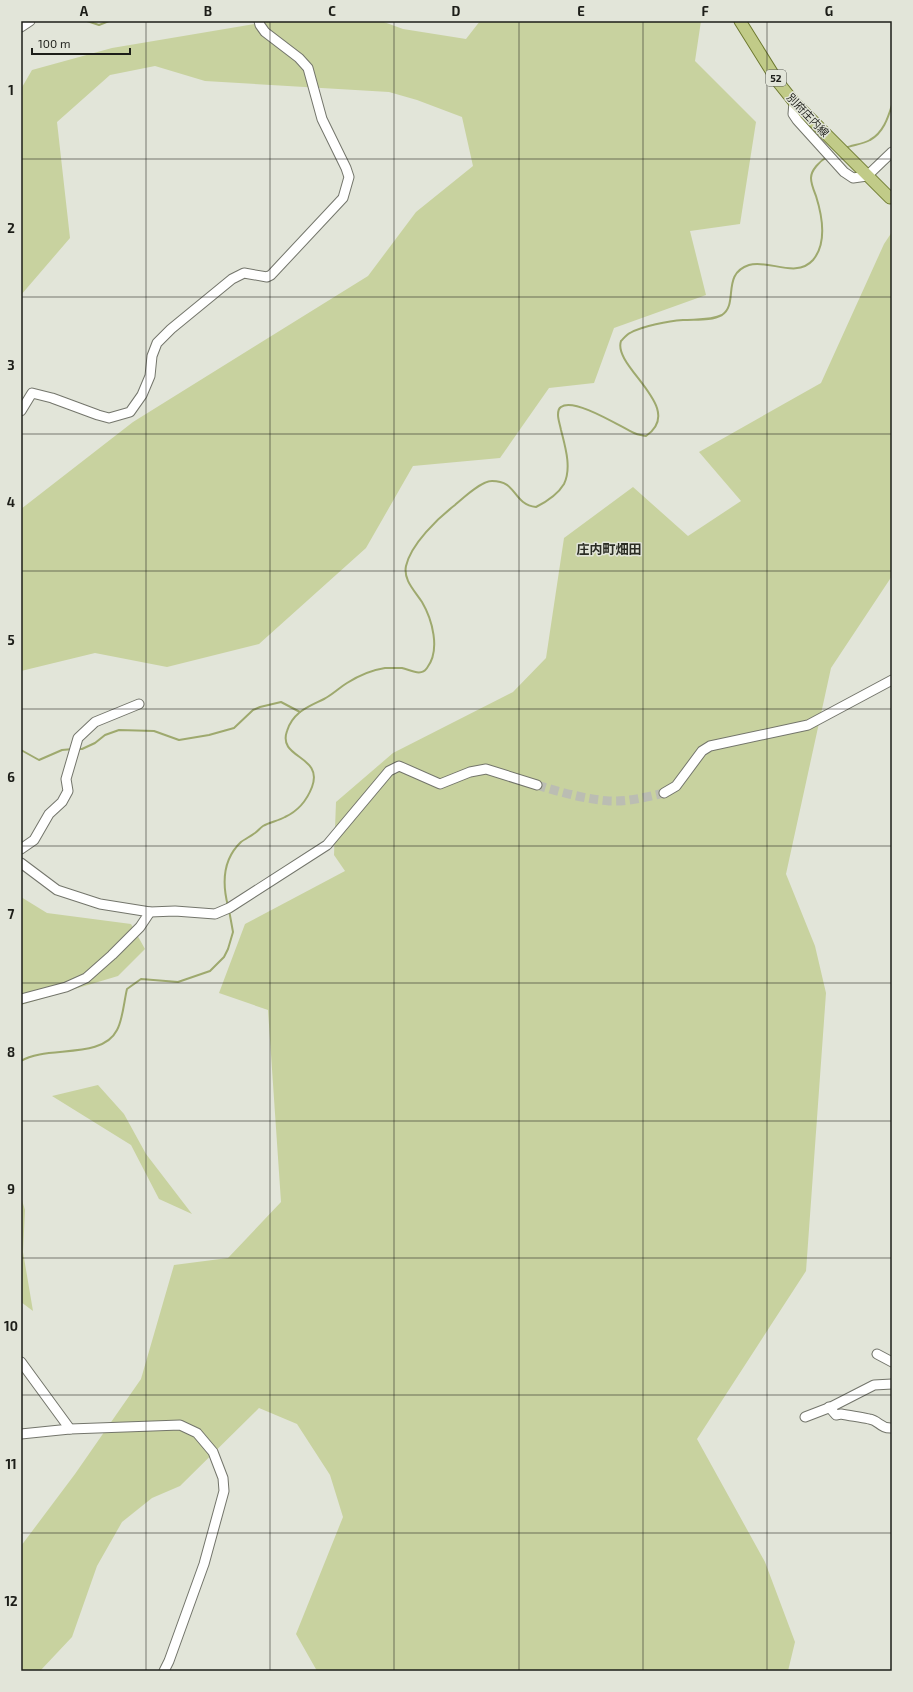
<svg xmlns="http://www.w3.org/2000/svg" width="913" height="1692" viewBox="0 0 913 1692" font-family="'Exo 2','Noto Sans JP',sans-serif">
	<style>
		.green { fill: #c8d29f }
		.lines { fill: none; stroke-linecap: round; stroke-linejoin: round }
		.stream { stroke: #9ea96e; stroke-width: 2 }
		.minor-tunnel { stroke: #bbbdb3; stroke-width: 9; stroke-dasharray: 9 4.5; stroke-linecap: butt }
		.minor-casing { stroke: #73756b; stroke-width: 11 }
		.major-casing { stroke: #6c782e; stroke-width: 13 }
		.minor { stroke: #fff; stroke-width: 9 }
		.major { stroke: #c1cb88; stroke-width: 11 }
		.grid { fill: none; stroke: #1d1e19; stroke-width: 1; stroke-opacity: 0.55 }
		.labels { text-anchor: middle; stroke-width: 3; stroke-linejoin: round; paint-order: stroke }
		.shield { fill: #e2e5d9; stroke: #585a53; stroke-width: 1 }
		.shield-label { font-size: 10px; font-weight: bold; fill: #1d1e19 }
		.street-label { font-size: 11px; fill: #1d1e19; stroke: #e2e5d9 }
		.quarter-label { font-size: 13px; font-weight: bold; fill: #2a2c23; stroke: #e2e5d9 }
		.neatline { fill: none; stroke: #1d1e19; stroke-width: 1.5 }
		.grid-label { font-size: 13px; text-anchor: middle; font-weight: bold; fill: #1d1e19 }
	</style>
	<rect width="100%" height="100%" fill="#e2e5d9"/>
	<g class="green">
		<path d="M273,21h108l22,8 63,10 14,-18h221l-6,40 61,61 -16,102 -50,7 16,64 -92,33 -20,55 -45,5 -49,70 -87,8 -47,82 -107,96 -92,23 -72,-14 -74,18v-162l112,-87 235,-146 48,-64 57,-46 -11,-49 -45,-17 -28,-8 -184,-11 -50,-15 -45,9 -53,47 13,116 -49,57v-206l11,-19 80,-22z"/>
		<path d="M892,232v344l-61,92 -45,206 29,72 11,47 -20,278 -109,168 68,123 30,80 -7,29h-471l-21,-37 47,-117 -13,-42 -33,-51 -38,-16 -79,78 -28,12 -30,24 -25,44 -25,71 -32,34h-19v-125l54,-72 66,-95 33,-114 54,-7 53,-56 -13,-192 -49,-17 26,-69 100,-53 -11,-16 2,-53 57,-49 120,-61 33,-34 18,-120 69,-51 55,49 53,-35 -42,-49 122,-69 63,-139z"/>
		<path d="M21,897l26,16 84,11 14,25 -27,27 -97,29z"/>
		<path d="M98,1085l26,29 22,40 46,60 -33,-15 -28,-54 -79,-49z"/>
		<path d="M21,1197l4,13 -2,42 10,59 -12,-9z"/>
	</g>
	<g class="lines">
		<g class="stream">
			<path d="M87,21l12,4 10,-4"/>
			<path d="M845,148c8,-3 18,-4 25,-8 13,-7 18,-22 22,-35"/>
			<path d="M77,749h5l13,-6 10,-8 14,-5 35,1 25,9 30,-5 25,-7 19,-18 7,-3 21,-5 19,10"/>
			<path d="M21,750l18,10 23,-10 11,-1"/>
			<path d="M228,906c-6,-23 -5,-47 13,-64 4,-3 10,-6 14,-9 3,-2 5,-5 8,-7 7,-4 15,-5 22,-9 13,-6 22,-17 27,-30 12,-32 -35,-28 -25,-56 2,-7 7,-14 13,-19 8,-6 16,-9 24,-13 8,-4 15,-11 23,-16 11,-7 25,-13 38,-15 5,0 12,0 17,0 9,2 19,9 25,0 14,-18 5,-49 -5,-66 -7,-11 -19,-22 -16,-36 5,-22 32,-48 49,-61 8,-7 26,-24 37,-24 26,0 20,23 44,26 10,-5 22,-13 28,-23 8,-16 1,-38 -3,-54 -1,-5 -3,-11 -3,-15 0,-3 1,-7 3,-8 13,-10 60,20 73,26 4,2 8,2 12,3 41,-28 -34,-69 -25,-95 3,-3 6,-7 9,-8 12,-7 39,-12 53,-13 12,-1 28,1 39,-5 17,-11 -1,-41 27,-50 20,-6 47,14 64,-5 15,-18 9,-45 3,-64 -2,-5 -5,-12 -5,-18 0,-8 9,-17 16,-21"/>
			<path d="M21,1061c25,-16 81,-1 96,-31 6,-11 7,-29 10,-41l14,-10 37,3 32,-11 14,-14 4,-8 5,-17 -4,-22"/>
		</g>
		<path class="minor-tunnel" d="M537,785c23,7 47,14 72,16 19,1 37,-4 55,-8"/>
		<g class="minor-casing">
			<g id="minor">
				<path d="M21,27l9,-6"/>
				<path d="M794,102l-1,12 4,6 47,52 9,6 14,-2 25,-24"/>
				<path d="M21,411l11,-18 20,5 46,17 11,3 21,-6 12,-17 8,-19 2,-20 5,-13 14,-14 61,-50 12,-6 23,4 4,-2 72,-77 6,-21 -3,-9 -24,-49 -14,-51 -9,-10 -34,-26 -5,-7 -1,-4"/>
				<path d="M664,793l12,-7 26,-35 8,-5 98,-21 84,-45"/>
				<path d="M21,849l13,-9 15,-26 13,-12 6,-11 -2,-12 12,-41 17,-16 44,-18"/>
				<path d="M21,863l36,27 43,14 50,8 25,-1 40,3 14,-6 98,-63 62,-74 10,-5 41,18 30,-12 16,-3 51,16"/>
				<path d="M21,999l45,-12 20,-9 26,-23 28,-28 10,-15"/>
				<path d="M877,1354l15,8"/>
				<path d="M21,1362l49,67"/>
				<path d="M829,1407l7,8 5,-1c10,2 19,3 28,5 10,1 11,10 23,9"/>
				<path d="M805,1417l26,-10 43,-22 18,-1"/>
				<path d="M21,1434l49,-5 110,-4 17,8 16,19 10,26 1,13 -20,73 -35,97 -5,10"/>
			</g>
		</g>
		<g class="major-casing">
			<path id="major" d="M740,21l38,61 16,20 96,96"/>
		</g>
		<use href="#minor" class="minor"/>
		<use href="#major" class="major"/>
	</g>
	<path class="grid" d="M146,21v1650M270,21v1650M394,21v1650M519,21v1650M643,21v1650M767,21v1650M21,159h871M21,297h871M21,434h871M21,571h871M21,709h871M21,846h871M21,983h871M21,1121h871M21,1258h871M21,1395h871M21,1533h871"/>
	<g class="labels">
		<rect class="shield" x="766" y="70" width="20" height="16" rx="3"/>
		<g class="shield-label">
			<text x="776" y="82">52</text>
		</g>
		<g class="street-label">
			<text transform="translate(808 115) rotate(46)" y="4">別府庄内線</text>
		</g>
		<g class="quarter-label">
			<text x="609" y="554">庄内町畑田</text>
		</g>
	</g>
	<rect width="913" height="1692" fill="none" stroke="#e2e5d9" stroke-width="44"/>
	<path d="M32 48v6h98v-6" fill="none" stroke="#1d1e19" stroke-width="2"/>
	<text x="38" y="48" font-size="12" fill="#1d1e19" stroke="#e2e5d9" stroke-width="3" paint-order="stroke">100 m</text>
	<rect x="22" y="22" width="869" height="1648" class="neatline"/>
	<g class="grid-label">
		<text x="84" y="16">A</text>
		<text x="208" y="16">B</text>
		<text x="332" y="16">C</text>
		<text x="456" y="16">D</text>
		<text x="581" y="16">E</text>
		<text x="705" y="16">F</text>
		<text x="829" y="16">G</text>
		<text x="11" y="95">1</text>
		<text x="11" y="233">2</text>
		<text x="11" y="370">3</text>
		<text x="11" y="507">4</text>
		<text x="11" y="645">5</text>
		<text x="11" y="782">6</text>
		<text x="11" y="919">7</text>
		<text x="11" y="1057">8</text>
		<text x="11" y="1194">9</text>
		<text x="11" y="1331">10</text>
		<text x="11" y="1469">11</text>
		<text x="11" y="1606">12</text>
	</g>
</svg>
